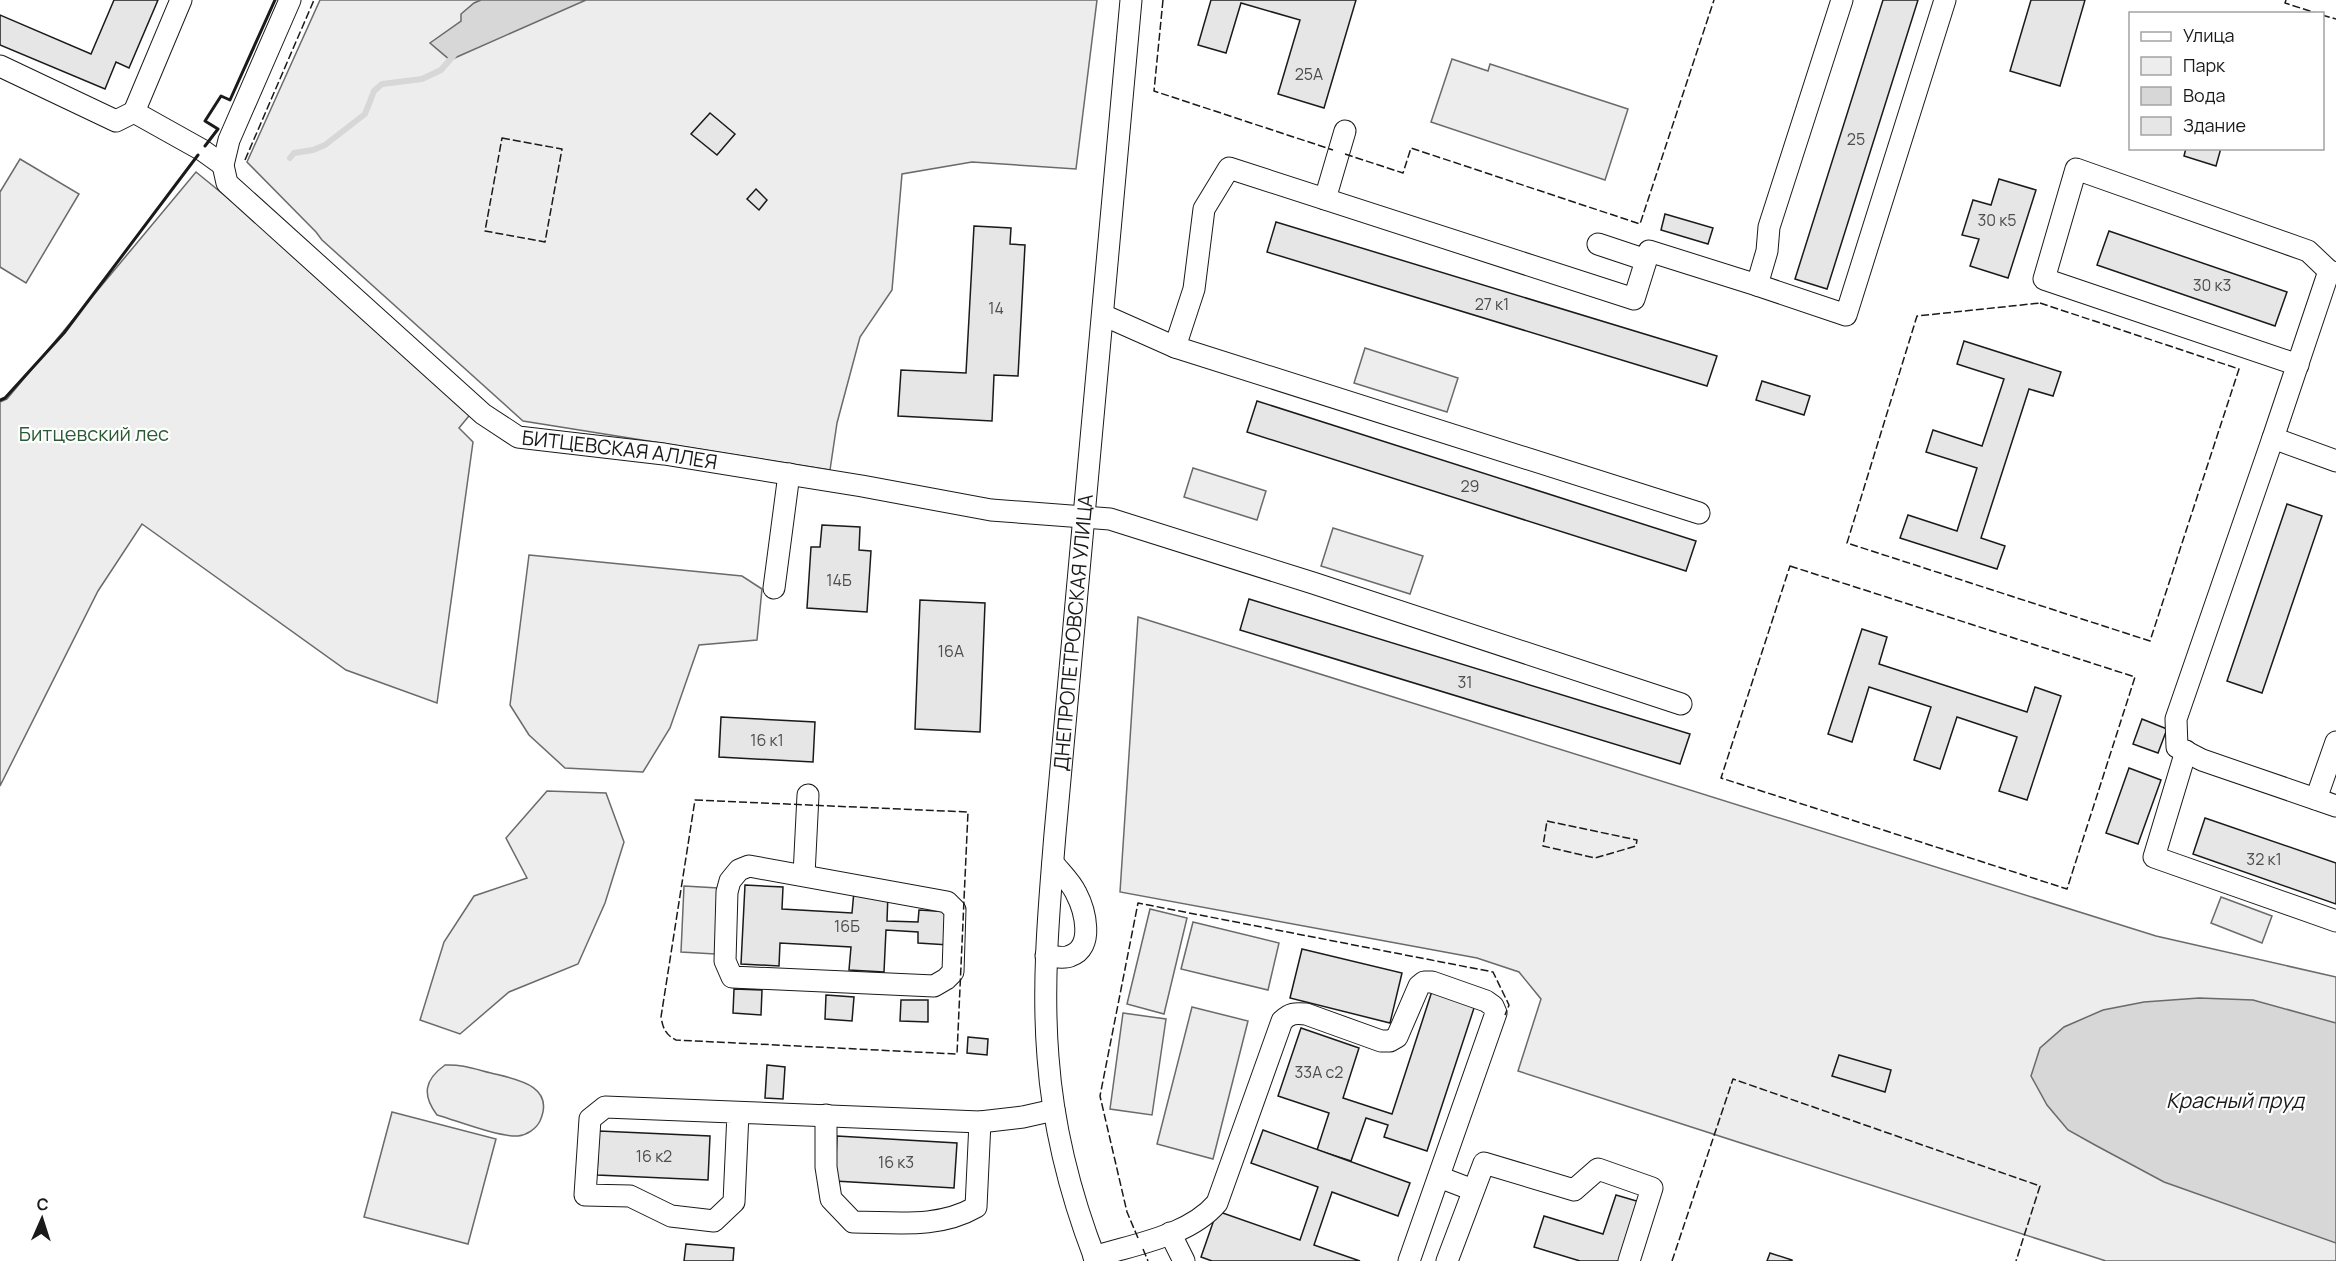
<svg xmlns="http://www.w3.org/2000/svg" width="2336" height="1261" viewBox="0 0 2336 1261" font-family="Manrope,sans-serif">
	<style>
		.green { fill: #ededed; stroke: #6a6a6a; stroke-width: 1.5 }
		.water { fill: #d7d7d7; stroke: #6a6a6a; stroke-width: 1.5 }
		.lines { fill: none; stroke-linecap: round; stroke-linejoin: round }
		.stream { stroke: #d7d7d7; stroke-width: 6 }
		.building { fill: #e6e6e6; stroke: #1a1a1a; stroke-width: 1.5 }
		.minor-casing { stroke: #1a1a1a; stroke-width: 23 }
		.minor { stroke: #fff; stroke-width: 21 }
		.fence { stroke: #1a1a1a; stroke-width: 1.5; stroke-dasharray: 8 3; stroke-linecap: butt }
		.wall { stroke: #1a1a1a; stroke-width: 3 }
		.labels { text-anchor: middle; stroke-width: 4.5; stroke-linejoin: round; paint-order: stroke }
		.number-label { font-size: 16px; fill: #4d4d4d }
		.park-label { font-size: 20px; fill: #2b5a34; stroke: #fff }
		.street-label { font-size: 20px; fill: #1a1a1a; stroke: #fff }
		.water-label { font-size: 21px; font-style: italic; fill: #1a1a1a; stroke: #fff }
	</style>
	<rect width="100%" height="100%" fill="#fff"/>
	<g class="green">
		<path d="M320,0h777l-21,169 -104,-7 -70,12 -10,116 -32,47 -23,86 -7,47 -307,-49 -201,-181 -6,-8 -69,-70z"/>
		<path d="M1452,59l36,12 2,-7 138,45 -23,71 -174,-58z"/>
		<path d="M20,159l59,35 -53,89 -26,-16v-75z"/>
		<path d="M196,172l109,89 168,150 -14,17 14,14 -36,261 -91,-33 -204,-146 -44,67 -98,195v-384l7,-3z"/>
		<path d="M1365,348l93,30 -11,34 -93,-29z"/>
		<path d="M1193,468l73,23 -9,29 -73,-23z"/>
		<path d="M1333,528l90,28 -13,38 -89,-28z"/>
		<path d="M529,555l213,21 20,13 -5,51 -58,5 -29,83 -27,44 -78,-4 -36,-33 -19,-30z"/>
		<path d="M1138,617l1018,319 180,41v284h-230l-588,-190 23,-72 -22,-27 -42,-14 -357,-66z"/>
		<path d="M547,791l59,2 18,49 -19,61 -27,61 -69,28 -49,42 -40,-14 24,-78 30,-46 53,-18 -21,-40z"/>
		<path d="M684,886l34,2 -3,66 -34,-2z"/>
		<path d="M2221,897l51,19 -10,27 -51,-20z"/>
		<path d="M1150,909l37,9 -23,96 -37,-10z"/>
		<path d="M1193,922l86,21 -11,47 -87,-21z"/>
		<path d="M1192,1007l56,14 -35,138 -56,-15z"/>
		<path d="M1123,1013l43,6 -14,96 -42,-6z"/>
		<path d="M445,1065c16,-1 30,4 46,8 24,6 65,12 49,48 -4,8 -13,14 -22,15 -20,1 -60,-15 -81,-21 -15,-20 -13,-35 8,-50z"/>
		<path d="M392,1112l104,27 -28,105 -104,-27z"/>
	</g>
	<g class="water">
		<path d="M481,0h105l-136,60 -20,-17 31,-22v-7l13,-11z"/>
		<path d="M2199,998l54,2 83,23v220l-172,-61 -69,-37 -27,-15 -21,-25 -16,-29 9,-28 24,-21 39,-17 41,-8z"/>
	</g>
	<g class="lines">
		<path class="stream" d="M290,158l4,-5 19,-3 12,-5 40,-31 9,-23 8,-7 40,-5 19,-9 13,-15"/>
	</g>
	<g class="building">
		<path d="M114,0h44l-29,68 -13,-6 -11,27 -105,-44v-30l91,39z"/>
		<path d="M1211,0h145l-32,108 -46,-14 22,-74 -59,-17 -15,50 -28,-8z"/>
		<path d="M1883,0h35l-91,289 -32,-10z"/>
		<path d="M2031,0h54l-25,86 -50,-15z"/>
		<path d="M710,113l25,21 -18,21 -26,-21z"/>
		<path d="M2186,148h35l-5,18 -32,-10z"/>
		<path d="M1999,179l37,11 -28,88 -38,-12 9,-27 -17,-4 11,-35 18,5z"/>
		<path d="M756,189l11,11 -8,10 -12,-11z"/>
		<path d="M1665,214l48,14 -5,16 -47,-14z"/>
		<path d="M1276,222l441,134 -10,30 -440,-134z"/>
		<path d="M974,226l37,2 -1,16 15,1 -7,131 -24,-1 -2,46 -94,-5 3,-46 65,3z"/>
		<path d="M2109,231l178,61 -12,34 -178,-61z"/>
		<path d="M1964,341l97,31 -8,24 -24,-7 -48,149 24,8 -8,23 -97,-31 8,-23 49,16 20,-63 -51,-16 7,-22 49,16 22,-67 -47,-15z"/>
		<path d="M1762,381l48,15 -6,19 -48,-15z"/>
		<path d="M1257,401l439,140 -10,30 -439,-139z"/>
		<path d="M2287,504l35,12 -60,177 -35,-12z"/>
		<path d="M822,525l38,2 -1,23 12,1 -4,61 -60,-4 4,-61h9z"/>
		<path d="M1249,599l441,135 -10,30 -440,-134z"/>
		<path d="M920,600l65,3 -5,129 -65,-3z"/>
		<path d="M1862,629l25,8 -8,27 148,48 8,-25 26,9 -34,104 -28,-9 18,-54 -60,-20 -17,52 -26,-9 17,-53 -62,-20 -17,55 -24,-8z"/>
		<path d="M721,717l94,5 -2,40 -94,-5z"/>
		<path d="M2142,719l25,10 -9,24 -25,-9z"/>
		<path d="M2129,768l32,12 -23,64 -32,-11z"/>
		<path d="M2205,818l131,45v41l-143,-50z"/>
		<path d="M745,885l38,2 -1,22 70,4 2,-22 34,2 -1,28 31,1 1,-12 32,2 -2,33 -31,-2v-11l-32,-2 -2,42 -35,-2 2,-23 -71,-4 -1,23 -38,-2z"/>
		<path d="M1302,949l100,24 -12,50 -100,-25z"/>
		<path d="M1433,988l43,14 -49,149 -43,-14 4,-12 -22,-7 -15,43 -34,-11 12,-37 -51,-17 23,-68 58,20 -16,50 49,16z"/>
		<path d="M734,989l28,1 -1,25 -28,-2z"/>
		<path d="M826,995l28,2 -2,24 -27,-2z"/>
		<path d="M901,1000h27v22l-28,-1z"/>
		<path d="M968,1037l20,2 -1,16 -20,-2z"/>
		<path d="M1839,1055l52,15 -6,22 -53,-16z"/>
		<path d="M767,1065l18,2 -2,32 -18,-1z"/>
		<path d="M1263,1130l147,53 -12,33 -66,-24 -18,53 46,16h-148l-11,-4 16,-46 83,29 18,-53 -67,-24z"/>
		<path d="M599,1131l111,5 -2,44 -111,-5z"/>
		<path d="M837,1136l120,7 -3,45 -119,-7z"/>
		<path d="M1616,1195l24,7 -18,59h-42l-46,-14 10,-31 59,18z"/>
		<path d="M686,1244l48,4 -1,13h-49z"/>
		<path d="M1770,1253l22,7v1h-25z"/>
	</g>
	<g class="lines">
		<g class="minor-casing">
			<g id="minor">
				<path id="s1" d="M290,0l-61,140 -6,25 4,18 256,231 35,23 146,17 198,32 129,24 119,9 203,64 368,121"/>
				<path d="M0,66l116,55 18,-9 68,38 21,15"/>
				<path d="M134,112l47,-112"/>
				<path d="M1325,199l20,-68"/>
				<path d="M1598,244l48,16"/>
				<path d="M1757,285l89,30 99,-315"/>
				<path d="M1103,315l72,32 19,-58 10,-80 25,-41 405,131 15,-48 108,34 10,-34 2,-24 73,-227"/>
				<path d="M1175,347l524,166"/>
				<path d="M2298,365l-254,-86 32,-110 232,82 21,20"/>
				<path d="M2273,438l56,-167 7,2"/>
				<path d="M2336,461l-63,-23 -97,281 1,28 25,13 134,46"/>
				<path d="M774,588l15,-114"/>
				<path d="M2186,751l-32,106 182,64"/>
				<path d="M2316,799l20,-57"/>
				<path d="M749,866l198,36 8,8 -2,62 -7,7 -12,7 -202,-9 -7,-16 2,-69 3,-11 9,-11z"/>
				<path d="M804,875l4,-80"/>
				<path d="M1046,956c7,0 18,3 24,0 25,-8 15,-46 6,-63 -5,-11 -16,-21 -23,-30"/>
				<path d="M738,1113l-4,89 -20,19 -43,-5 -41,-20 -45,-1 5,-76 15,-12 375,15 43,-5 31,-7"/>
				<path d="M826,1115v52l5,32 22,23c42,0 85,7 123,-15l4,-85"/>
				<path d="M1439,1177l34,13"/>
				<path d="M1170,1233l14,28"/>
				<path d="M1094,1257c41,-13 95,-21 123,-54l65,-182c8,-8 13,-8 24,-7l75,27h9l7,-4 22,-51 5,-4h8l54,19 7,5 3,7 -87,248"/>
				<path id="s2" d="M1096,1261c-25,-64 -43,-135 -48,-204 -6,-74 1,-149 7,-223l76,-834"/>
				<path d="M1447,1261l37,-98 90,27 24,-21 54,19 -23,73"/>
			</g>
		</g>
		<use href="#minor" class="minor"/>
		<g class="fence">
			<path d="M1163,0l-9,91 179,59"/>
			<path d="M2286,0l-1,3 34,11"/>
			<path d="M2322,15l14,4"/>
			<path d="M502,138l60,11 -17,93 -60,-11z"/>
			<path d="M1345,154l58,19 8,-25 229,76 74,-224"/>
			<path d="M245,160l69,-160"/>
			<path d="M2040,303l199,66 -89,272 -303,-98 70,-227z"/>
			<path d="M1790,566l345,111 -68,212 -346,-111z"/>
			<path d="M695,800l273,12 -11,242 -281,-14c-10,-5 -13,-11 -15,-23z"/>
			<path d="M1547,821l90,19 -1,6 -41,12 -52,-12z"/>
			<path d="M1138,1238l-11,-26 -27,-116 38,-193 355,69 16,33 -4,10"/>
			<path d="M1143,1249l5,12"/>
			<path d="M1672,1261l61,-182 307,107 -24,75"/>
		</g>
		<g class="wall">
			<path d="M205,146l13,-17 -13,-8 16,-25 9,4 45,-100"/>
			<path d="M0,400l5,-2 59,-65 134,-178"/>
		</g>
	</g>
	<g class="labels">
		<g class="number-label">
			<text x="1309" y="80">25А</text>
			<text x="1856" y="145">25</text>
			<text x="1997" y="226">30 к5</text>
			<text x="2212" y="291">30 к3</text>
			<text x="1492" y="310">27 к1</text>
			<text x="996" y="314">14</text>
			<text x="1470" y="492">29</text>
			<text x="839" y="586">14Б</text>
			<text x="951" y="657">16А</text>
			<text x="1465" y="688">31</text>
			<text x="767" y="746">16 к1</text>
			<text x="2264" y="865">32 к1</text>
			<text x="847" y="932">16Б</text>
			<text x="1319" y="1078">33А с2</text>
			<text x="654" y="1162">16 к2</text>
			<text x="896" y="1168">16 к3</text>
		</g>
		<g class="park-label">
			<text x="94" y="441">Битцевский лес</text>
		</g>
		<g class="street-label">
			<text dy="7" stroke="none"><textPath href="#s1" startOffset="686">БИТЦЕВСКАЯ АЛЛЕЯ</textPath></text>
			<text dy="7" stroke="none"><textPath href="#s2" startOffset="636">ДНЕПРОПЕТРОВСКАЯ УЛИЦА</textPath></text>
		</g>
		<g class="water-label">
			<text x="2235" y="1108">Красный пруд</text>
		</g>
	</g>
	<rect x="2129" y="12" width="195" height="138" fill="#ffffff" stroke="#a3a3a3" stroke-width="1.5"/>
	<rect x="2141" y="32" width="30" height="9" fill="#ffffff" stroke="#a3a3a3" stroke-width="1.5"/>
	<text x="2183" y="42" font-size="18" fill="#1a1a1a">Улица</text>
	<rect x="2141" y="57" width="30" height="18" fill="#ededed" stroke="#a3a3a3" stroke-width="1.5"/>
	<text x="2183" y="72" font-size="18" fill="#1a1a1a">Парк</text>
	<rect x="2141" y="87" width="30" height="18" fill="#d7d7d7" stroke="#a3a3a3" stroke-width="1.5"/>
	<text x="2183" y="102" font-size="18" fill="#1a1a1a">Вода</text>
	<rect x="2141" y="117" width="30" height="18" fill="#e6e6e6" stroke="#a3a3a3" stroke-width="1.5"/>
	<text x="2183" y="132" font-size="18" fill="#1a1a1a">Здание</text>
	<g transform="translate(42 1219) rotate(3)" stroke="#ffffff" stroke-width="4.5" paint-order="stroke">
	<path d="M0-4.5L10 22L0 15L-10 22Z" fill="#1a1a1a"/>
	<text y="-9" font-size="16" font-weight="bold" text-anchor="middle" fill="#1a1a1a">С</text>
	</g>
</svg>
